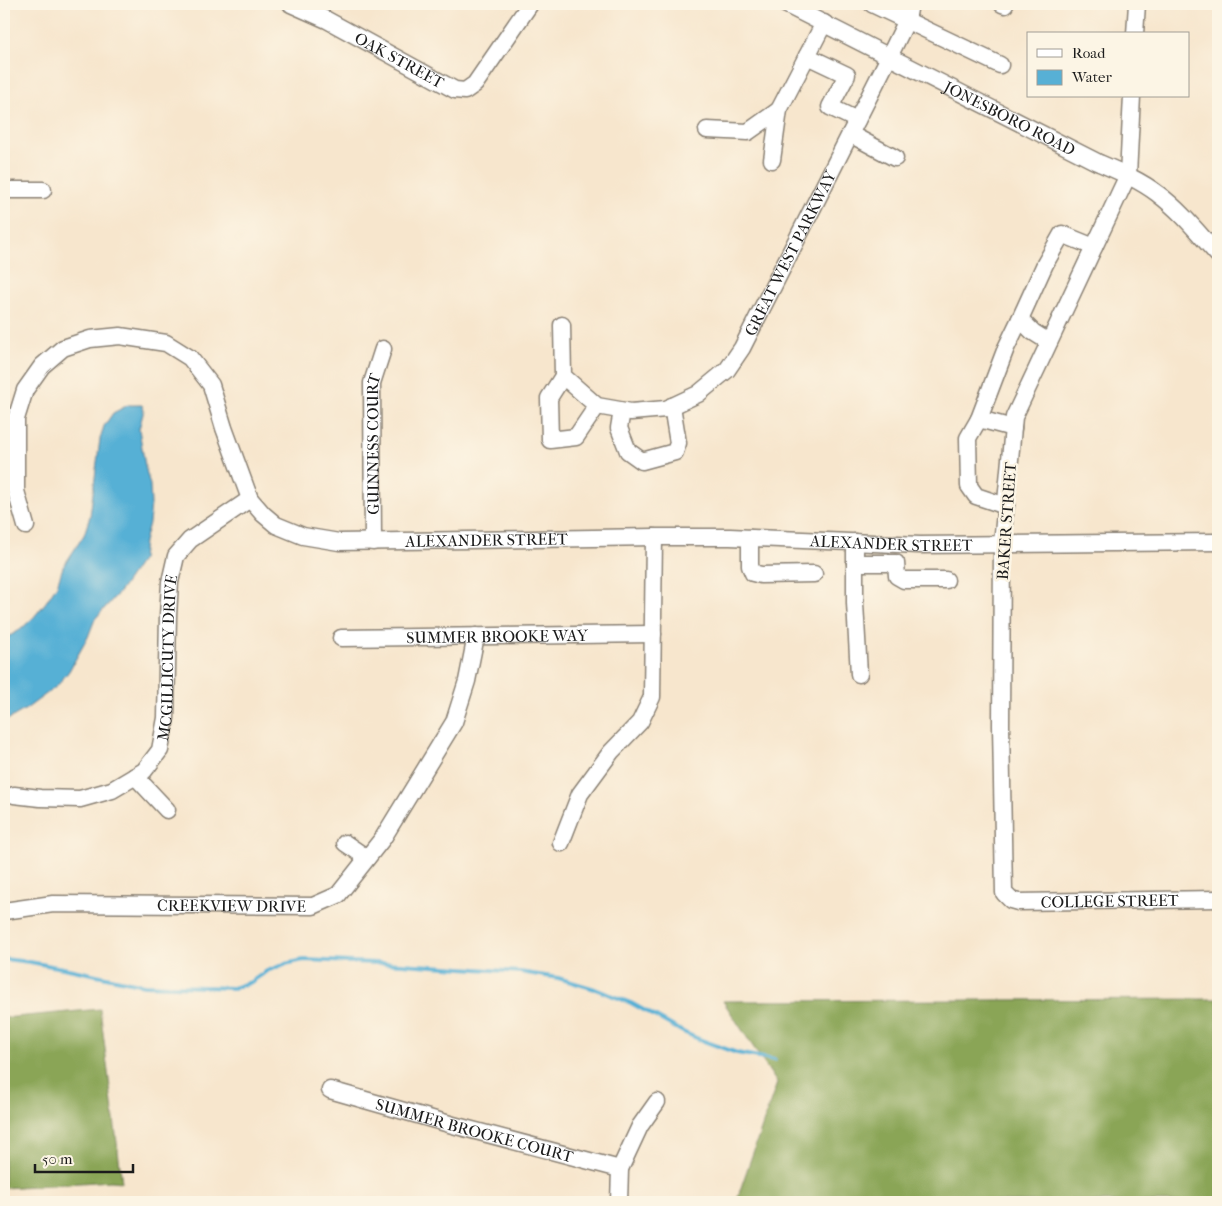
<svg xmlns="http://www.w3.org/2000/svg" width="1222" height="1206" viewBox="0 0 1222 1206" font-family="'IM FELL French Canon',serif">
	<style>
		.forest { fill: #8aa557; stroke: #53603a }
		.water { fill: #57b0d5; stroke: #3a6678 }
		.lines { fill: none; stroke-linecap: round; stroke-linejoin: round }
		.stream { stroke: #57b0d5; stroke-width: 4 }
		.minor-casing { stroke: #8a8174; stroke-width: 19 }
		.minor { stroke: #fff; stroke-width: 16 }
		.labels { text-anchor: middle; stroke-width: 5; stroke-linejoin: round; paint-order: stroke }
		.street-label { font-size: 16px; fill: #1c1c1c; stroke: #fcf5e5 }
	</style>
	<rect width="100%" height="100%" fill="#fcf5e5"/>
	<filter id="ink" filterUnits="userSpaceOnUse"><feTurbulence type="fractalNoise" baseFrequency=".02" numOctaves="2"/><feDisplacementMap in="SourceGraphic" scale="10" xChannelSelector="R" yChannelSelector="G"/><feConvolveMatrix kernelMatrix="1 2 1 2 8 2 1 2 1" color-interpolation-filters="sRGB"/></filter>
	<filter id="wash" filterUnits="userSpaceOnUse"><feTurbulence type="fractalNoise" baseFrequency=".0096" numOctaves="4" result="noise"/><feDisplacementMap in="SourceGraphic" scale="20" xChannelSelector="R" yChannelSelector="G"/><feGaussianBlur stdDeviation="1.12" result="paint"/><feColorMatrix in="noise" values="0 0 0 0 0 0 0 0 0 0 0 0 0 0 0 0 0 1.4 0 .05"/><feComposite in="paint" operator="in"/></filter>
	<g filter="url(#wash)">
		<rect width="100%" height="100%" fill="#f7e6cd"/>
		<g class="forest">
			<path d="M1218,999v203h-482l41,-119 -54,-82z"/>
			<path d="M100,1009l22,173 -11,-1 -107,7v-170z"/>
		</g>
		<path class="water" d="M128,405h14l2,5 -5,19 6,37 5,19 1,19 -2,19 -5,19 -2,17 -21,31 -26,29 -7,18 -19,34 -12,15 -31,23 -17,10 -5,1v-81l16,-9 14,-13 12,-15 11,-17 6,-18 21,-32 6,-19 10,-77 4,-13 9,-13z"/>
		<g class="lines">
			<path class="stream" d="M4,959l26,3 38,7 76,16 89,3 18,-6 16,-11 18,-7 19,-4 98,4 118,8 38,6 37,11 36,14 52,29 18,8 36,13 38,7"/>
		</g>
	</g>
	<g filter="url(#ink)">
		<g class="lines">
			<g class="minor-casing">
				<g id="minor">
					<path id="s1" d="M291,4l36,16 128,70 10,1 10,-7 55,-80"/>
					<path id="s2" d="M785,4l312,158c21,9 43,18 61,32 23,17 41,40 60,61"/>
					<path d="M872,4l128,61"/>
					<path d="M1002,4l3,1"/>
					<path d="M1135,34l2,-30"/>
					<path d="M807,56l40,19 -17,32 27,13"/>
					<path id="s3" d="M1132,96l-4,79 -114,242 -12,127 -1,181 3,168 7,7 7,2 200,-3"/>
					<path d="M707,130l41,2 31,-22"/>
					<path d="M850,134l45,24"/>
					<path d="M772,160l7,-50 45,-87"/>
					<path d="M4,190h39"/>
					<path id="s4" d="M562,325l1,51 34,30 34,6 35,-3 32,-15 29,-24 15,-22 147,-291 18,-37 3,-16"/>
					<path d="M1049,342l-16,-10 -13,-13 25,-55 17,-30 32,13"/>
					<path d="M563,376l-14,22 1,42 26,-3 21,-31"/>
					<path d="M622,411l-3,17 9,23 14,10 33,-9 3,-9 -6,-37"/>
					<path d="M979,419l-11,19 1,48 7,10 30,10"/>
					<path d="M1013,428l-34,-9 27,-71 14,-29"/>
					<path id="s5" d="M26,526l-10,-35v-72l9,-29 17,-24 21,-18 27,-9 30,-3 46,7 24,15 21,27 13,43 26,71 13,15 13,11 27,11 36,6 315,-5h76l190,8 298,-3"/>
					<path d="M750,538v28l3,7 8,2 53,-1"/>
					<path id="s6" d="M373,542l-1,-159 11,-34"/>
					<path d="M855,542v61l4,71"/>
					<path d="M855,563h41l1,13 7,4h42"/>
					<path id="s7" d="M341,638l312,-4"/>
					<path d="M135,776l32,34"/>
					<path id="s8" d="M14,795l26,3 40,1 32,-9 32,-19 16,-21 6,-32 2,-102 2,-34 6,-26 14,-16 60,-41"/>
					<path d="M345,843l22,15"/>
					<path d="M561,843l19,-49 31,-42 29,-30 12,-25 2,-160"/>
					<path id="s9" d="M4,911l49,-7 260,2 25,-11 45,-57 71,-116 13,-41 9,-45"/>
					<path id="s10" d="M330,1090l123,35 167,44"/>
					<path d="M619,1202l1,-33 20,-43 17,-24"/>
				</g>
			</g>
			<use href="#minor" class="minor"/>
		</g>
	</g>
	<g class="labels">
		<g class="street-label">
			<text dy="6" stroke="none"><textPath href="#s1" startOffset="122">OAK STREET</textPath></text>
			<text dy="6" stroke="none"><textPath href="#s2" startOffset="252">JONESBORO ROAD</textPath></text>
			<text dy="6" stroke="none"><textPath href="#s4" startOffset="372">GREAT WEST PARKWAY</textPath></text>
			<text dy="6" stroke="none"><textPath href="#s6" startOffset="98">GUINNESS COURT</textPath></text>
			<text transform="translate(1006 521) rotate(-86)" y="6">BAKER STREET</text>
			<text dy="6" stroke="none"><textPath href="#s5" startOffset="734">ALEXANDER STREET</textPath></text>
			<text dy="6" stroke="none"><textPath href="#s5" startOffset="1139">ALEXANDER STREET</textPath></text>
			<text dy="6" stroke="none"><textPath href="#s7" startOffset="156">SUMMER BROOKE WAY</textPath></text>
			<text dy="6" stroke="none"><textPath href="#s8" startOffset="256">MCGILLICUTY DRIVE</textPath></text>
			<text dy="6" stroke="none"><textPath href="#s3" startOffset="932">COLLEGE STREET</textPath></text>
			<text dy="6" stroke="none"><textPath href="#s9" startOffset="228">CREEKVIEW DRIVE</textPath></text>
			<text dy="6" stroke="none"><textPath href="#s10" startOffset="150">SUMMER BROOKE COURT</textPath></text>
		</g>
	</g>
	<rect width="1222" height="1206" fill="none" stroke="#fcf5e5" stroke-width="20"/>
	<rect x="1027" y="32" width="162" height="65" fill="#fcf5e5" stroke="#a29e95"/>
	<rect x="1037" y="49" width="25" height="8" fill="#ffffff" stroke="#a29e95"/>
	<text x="1072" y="58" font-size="15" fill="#1c1c1c">Road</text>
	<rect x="1037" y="70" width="25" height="15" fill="#57b0d5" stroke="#a29e95"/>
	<text x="1072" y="82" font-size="15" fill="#1c1c1c">Water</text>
	<path d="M35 1164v8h98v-8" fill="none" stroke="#1c1c1c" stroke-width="2.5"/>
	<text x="42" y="1164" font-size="15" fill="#1c1c1c" stroke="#fcf5e5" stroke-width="4" paint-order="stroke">50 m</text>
</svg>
